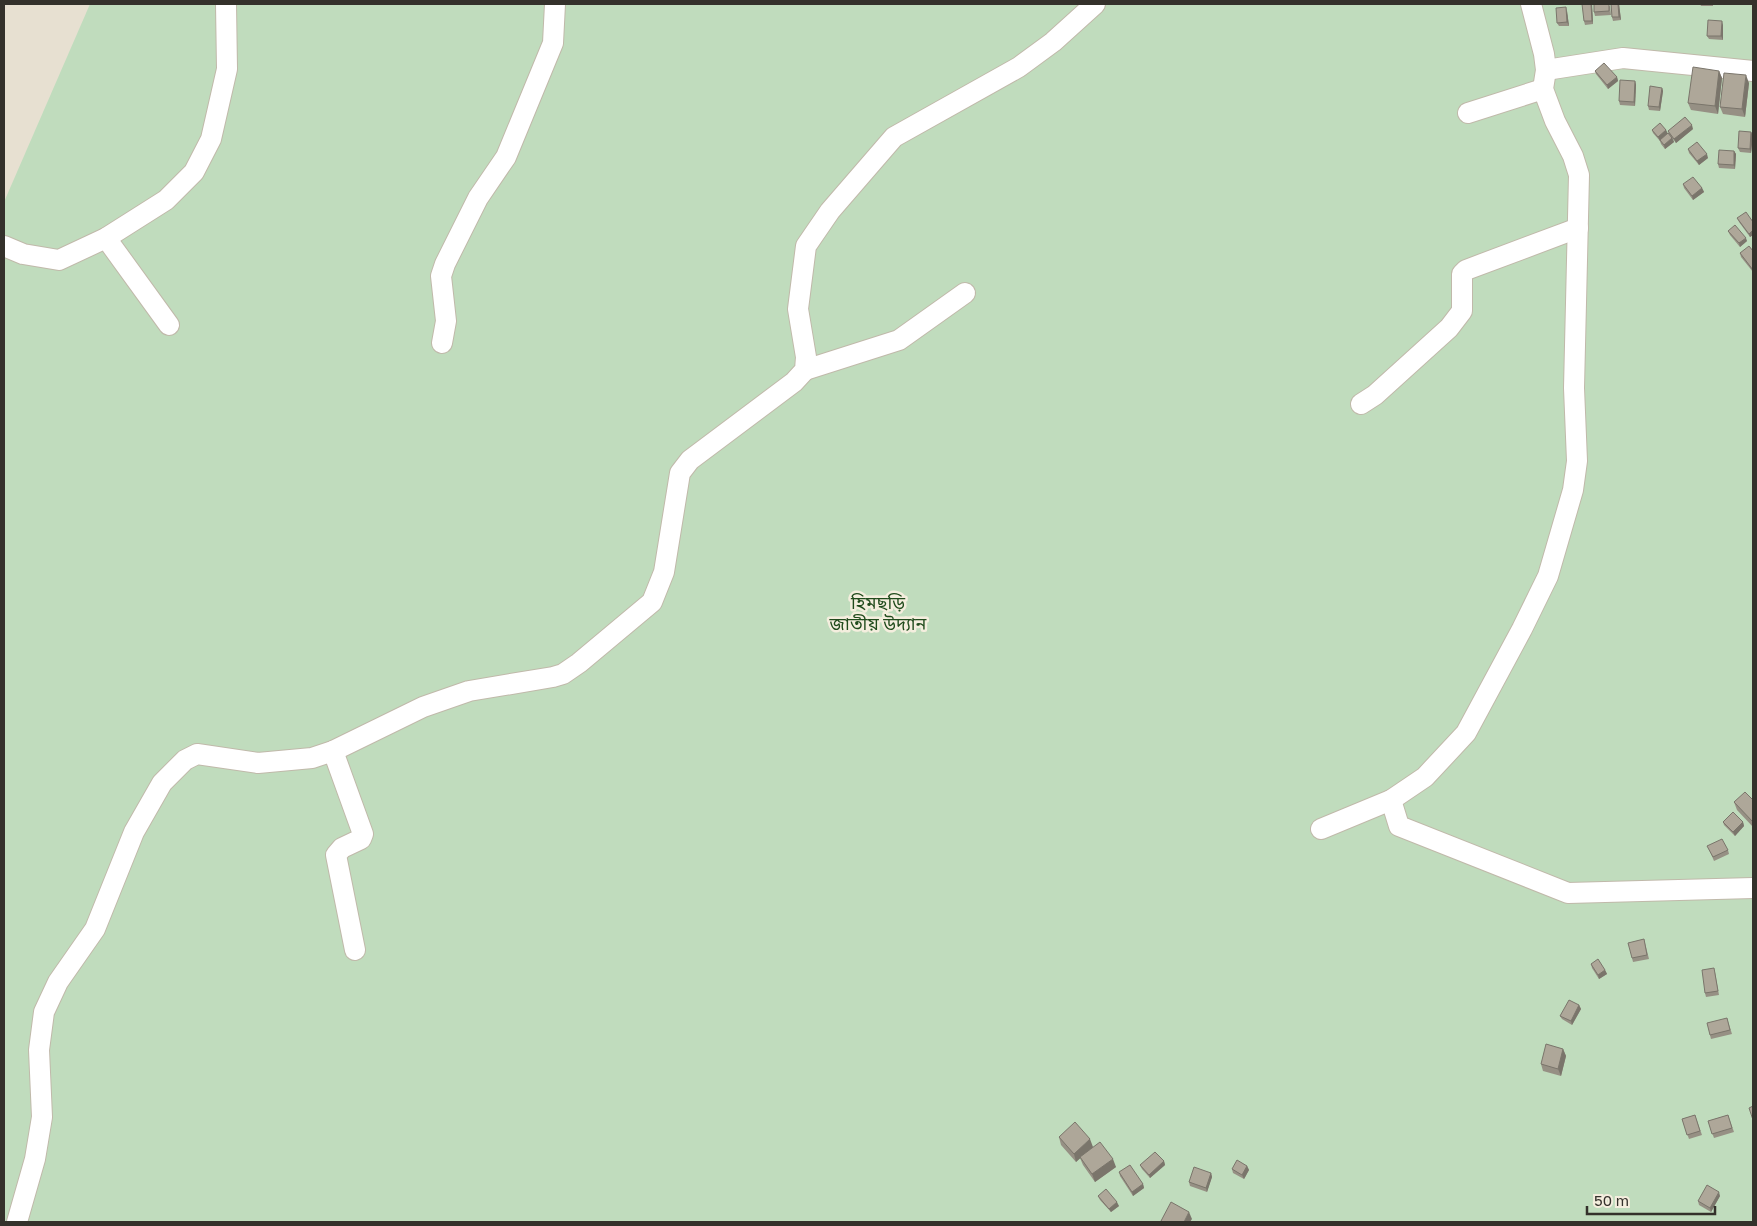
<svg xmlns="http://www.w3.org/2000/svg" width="1757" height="1226" viewBox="0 0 1757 1226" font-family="'Golos Text','Noto Sans Bengali',sans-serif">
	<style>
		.green { fill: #c0dcbd }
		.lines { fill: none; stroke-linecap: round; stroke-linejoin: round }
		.minor-casing { stroke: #c0b9aa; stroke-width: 22 }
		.minor { stroke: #fff; stroke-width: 20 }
		.wall { fill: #969084 }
		.shaded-wall { fill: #7a756b }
		.building { fill: #aea799; stroke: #7a756b }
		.labels { text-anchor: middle; stroke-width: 5; stroke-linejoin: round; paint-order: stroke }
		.park-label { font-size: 18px; fill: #204b1c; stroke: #f4eede }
	</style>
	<rect width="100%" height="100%" fill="#e7e0d1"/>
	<path class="green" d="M90,4h1663v1218h-1749v-1020z"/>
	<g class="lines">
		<g class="minor-casing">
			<g id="minor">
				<path d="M1546,70l77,-12 130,13"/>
				<path d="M1468,113l75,-24"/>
				<path d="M106,238l63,87"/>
				<path d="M4,246l19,8 36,6 47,-22 60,-38 28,-28 17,-33 16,-70 -1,-65"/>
				<path d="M442,343l4,-22 -5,-45 4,-12 33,-66 28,-41 47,-114 2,-39"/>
				<path d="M805,370l94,-30 66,-47"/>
				<path d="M1361,404l14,-9 74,-67 13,-17v-37l4,-4 112,-42"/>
				<path d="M333,751l30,83 -2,5 -19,9 -6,7 19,95"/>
				<path d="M1391,800l8,26 169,67 185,-5"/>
				<path d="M1321,829l70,-29 34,-23 41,-44 56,-104 26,-53 25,-86 4,-29 -3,-73 5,-213 -6,-19 -18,-35 -12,-32 3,-19 -2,-16 -13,-50"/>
				<path d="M17,1222l18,-63 7,-42 -3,-67 5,-38 14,-30 37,-53 39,-97 28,-49 23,-23 12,-6 61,9 54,-5 21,-7 90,-44 46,-16 84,-14 10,-3 16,-11 73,-61 12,-30 16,-99 10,-13 104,-78 11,-12 1,-13 -8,-48 8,-63 24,-35 64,-74 125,-70 34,-25 42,-38"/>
			</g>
		</g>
		<use href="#minor" class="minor"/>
	</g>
	<g class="wall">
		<path d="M1592,4l1,20 -8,1 -1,-4z"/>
		<path d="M1611,4h8l2,16 -8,1 -1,-4z"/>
		<path d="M1700,4h13v2h-12z"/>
		<path d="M1610,6l1,9 -16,1 -1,-4z"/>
		<path d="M1567,11l2,15h-10l-2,-3z"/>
		<path d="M1723,25v15l-14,-1 -2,-3z"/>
		<path d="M1595,71l22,6 1,4 -10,8 -12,-15z"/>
		<path d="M1719,71l3,7 -4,36 -27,-4 -3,-7z"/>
		<path d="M1635,81l1,4 -1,21 -15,-1 -1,-4z"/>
		<path d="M1749,83l-4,34 -22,-3 -3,-7z"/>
		<path d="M1662,88l1,3 -3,20 -11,-1 -1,-4z"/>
		<path d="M1693,129l-17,14 -3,-4 1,3 -9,7 -4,-5 -1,-3 -7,-8 -1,-3h14l1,3 2,1 -1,-3z"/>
		<path d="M1751,132l2,4 -2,17 -11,-1 -2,-4z"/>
		<path d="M1688,149l20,9 -9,7 -10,-12z"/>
		<path d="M1734,151l2,3 -1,15 -16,-1 -1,-4z"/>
		<path d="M1683,184l19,4 2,4 -11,8 -9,-12z"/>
		<path d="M1737,218l16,4v13l-3,2 -11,-15z"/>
		<path d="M1728,231l19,10 -7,6 -10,-12z"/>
		<path d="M1753,251v21l-12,-15 -1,-4z"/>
		<path d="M1753,800v27l-16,-17 -3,-8z"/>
		<path d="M1723,822h20l1,4 -9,10 -11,-11z"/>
		<path d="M1709,849l19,1 1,4 -15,7z"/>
		<path d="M1644,939l5,20 -16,3 -1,-4z"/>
		<path d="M1591,964l14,6 2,4 -8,5 -7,-11z"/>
		<path d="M1715,972l4,23 -13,2 -1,-4z"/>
		<path d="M1579,1005l2,4 -9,16 -10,-6 -2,-3z"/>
		<path d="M1727,1018l5,16 -21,5 -1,-4z"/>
		<path d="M1563,1049l3,7 -5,20 -18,-5 -2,-7z"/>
		<path d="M1695,1115l7,20 -13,4 -7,-20z"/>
		<path d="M1728,1115l6,17 -20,6 -6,-17z"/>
		<path d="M1059,1137l34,10 -4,3 27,17 -21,15 -12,-17 -3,-7 -4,4 -15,-17z"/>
		<path d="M1164,1161l1,4 -15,13 -8,-9 -2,-4z"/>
		<path d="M1247,1166l2,4 -5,9 -11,-6 -1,-4z"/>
		<path d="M1119,1172l24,12 1,4 -11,8 -13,-20z"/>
		<path d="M1211,1173l1,4 -5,15 -17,-6 -1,-4z"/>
		<path d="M1098,1196l21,10 -8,6 -11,-12z"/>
		<path d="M1720,1196l-9,16 -12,-7 -1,-4z"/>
	</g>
	<g class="shaded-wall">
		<path d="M1591,4h1l1,20 -1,-3z"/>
		<path d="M1618,4h1l2,16 -2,-3z"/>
		<path d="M1566,7l1,4 2,15 -2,-4z"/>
		<path d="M1722,21l1,4v15l-2,-4z"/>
		<path d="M1719,71l3,7 -4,36 -3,-8z"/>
		<path d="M1746,75l3,8 -4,34 -3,-8z"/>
		<path d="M1617,77l1,4 -10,8 -1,-4z"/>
		<path d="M1635,81l1,4 -1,21 -1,-4z"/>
		<path d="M1662,88l1,3 -3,20 -1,-4z"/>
		<path d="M1692,125l1,4 -17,14 -2,-4z"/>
		<path d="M1666,130l2,4 -8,7 -2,-4z"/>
		<path d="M1751,132l2,4 -2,17 -1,-4z"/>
		<path d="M1672,138l2,4 -9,7 -1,-4z"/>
		<path d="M1734,151l2,3 -1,15 -1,-4z"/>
		<path d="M1707,154l1,4 -9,7 -2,-4z"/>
		<path d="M1702,188l2,4 -11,8 -1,-4z"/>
		<path d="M1753,230v5l-3,2 -1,-3z"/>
		<path d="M1746,238l1,3 -7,6 -1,-4z"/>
		<path d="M1743,822l1,4 -9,10 -2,-4z"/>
		<path d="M1605,970l2,4 -8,5 -1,-4z"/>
		<path d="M1579,1005l2,4 -9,16 -1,-4z"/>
		<path d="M1563,1049l3,7 -5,20 -3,-7z"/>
		<path d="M1090,1139l3,8 -17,15 -2,-8z"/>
		<path d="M1113,1159l3,8 -21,15 -3,-8z"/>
		<path d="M1164,1161l1,4 -15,13 -1,-3z"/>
		<path d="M1247,1166l2,4 -5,9 -2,-4z"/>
		<path d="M1211,1173l1,4 -5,15 -1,-4z"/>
		<path d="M1143,1184l1,4 -11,8 -1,-4z"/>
		<path d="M1719,1192l1,4 -9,16 -1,-4z"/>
		<path d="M1117,1202l2,4 -8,6 -2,-3z"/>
		<path d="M1189,1212l3,7 -2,3h-6z"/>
	</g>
	<g class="building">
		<path d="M1582,4h9l1,17h-8z"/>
		<path d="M1594,4h15v7l-15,1z"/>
		<path d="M1611,4h7l1,13h-7z"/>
		<path d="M1566,7l1,15 -10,1 -1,-15z"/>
		<path d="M1708,20l14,1 -1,15h-14z"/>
		<path d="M1604,63l13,14 -10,8 -12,-14z"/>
		<path d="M1693,67l26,4 -4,35 -27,-3z"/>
		<path d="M1724,73l22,2 -4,34 -22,-2z"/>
		<path d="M1620,80l15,1 -1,21 -15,-1z"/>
		<path d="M1650,86l12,2 -3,19 -11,-1z"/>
		<path d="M1685,117l7,8 -18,14 -6,-8z"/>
		<path d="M1660,123l6,7 -8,7 -6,-7z"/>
		<path d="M1739,131l12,1 -1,17 -12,-1z"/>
		<path d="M1668,133l4,5 -8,7 -4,-5z"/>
		<path d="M1697,142l10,12 -10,7 -9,-12z"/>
		<path d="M1719,150l15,1v14l-16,-1z"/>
		<path d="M1693,177l9,11 -10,8 -9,-12z"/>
		<path d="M1746,212l7,10v8l-4,4 -12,-16z"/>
		<path d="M1735,225l11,13 -7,5 -11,-12z"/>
		<path d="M1749,246l4,5v19l-13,-17z"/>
		<path d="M1745,792l8,8v22l-19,-20z"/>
		<path d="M1733,812l10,10 -10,10 -10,-10z"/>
		<path d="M1722,839l6,11 -15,7 -6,-11z"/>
		<path d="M1644,939l3,16 -15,3 -4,-15z"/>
		<path d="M1598,959l7,11 -7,5 -7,-11z"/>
		<path d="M1714,968l4,23 -13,2 -3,-23z"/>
		<path d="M1569,1000l10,5 -8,16 -11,-5z"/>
		<path d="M1727,1018l3,12 -20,5 -3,-12z"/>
		<path d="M1546,1044l17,5 -5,20 -17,-5z"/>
		<path d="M1753,1106v14l-4,-12z"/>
		<path d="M1695,1115l5,16 -13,4 -5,-16z"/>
		<path d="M1728,1115l4,13 -20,6 -4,-13z"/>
		<path d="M1075,1122l15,17 -16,15 -15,-17z"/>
		<path d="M1100,1142l13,17 -21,15 -12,-17z"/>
		<path d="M1155,1152l9,9 -15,14 -9,-10z"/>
		<path d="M1237,1160l10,6 -5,9 -10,-6z"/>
		<path d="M1130,1165l13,19 -11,8 -13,-20z"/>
		<path d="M1194,1167l17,6 -5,15 -17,-6z"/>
		<path d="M1707,1185l12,7 -9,16 -12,-7z"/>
		<path d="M1106,1189l11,13 -8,7 -11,-13z"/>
		<path d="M1171,1202l18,10 -5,10h-20l-3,-1z"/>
	</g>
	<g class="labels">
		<g class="park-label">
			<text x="878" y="609">হিমছড়ি<tspan x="878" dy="21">জাতীয় উদ্যান</tspan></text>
		</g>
	</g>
	<rect width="1757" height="1226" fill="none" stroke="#34312b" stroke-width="10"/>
	<path d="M1587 1206v8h128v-8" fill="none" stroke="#34312b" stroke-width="2.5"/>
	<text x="1594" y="1206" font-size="15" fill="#34312b" stroke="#f4eede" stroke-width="4" paint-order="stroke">50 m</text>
</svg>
